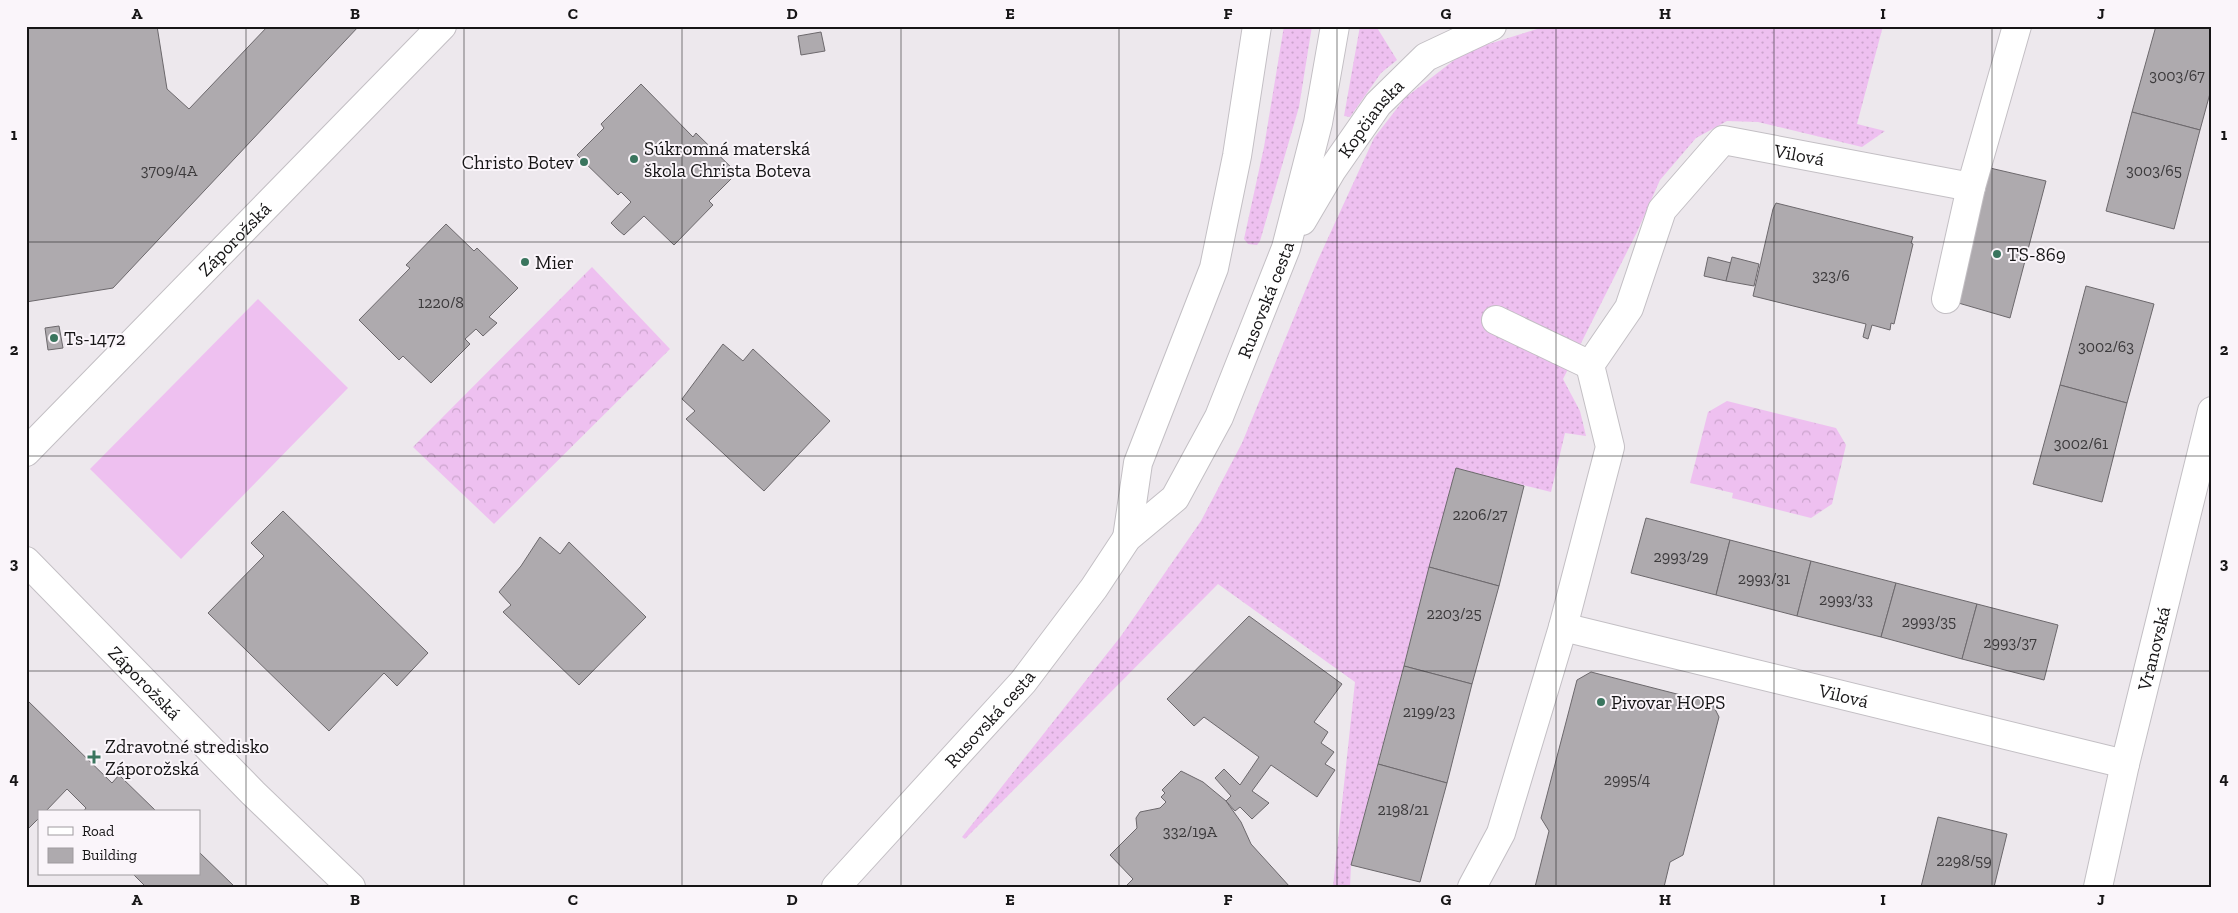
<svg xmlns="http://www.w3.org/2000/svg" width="2238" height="913" viewBox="0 0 2238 913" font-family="'Zilla Slab',serif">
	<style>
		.grass { fill: url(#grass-dots) }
		.forest { fill: url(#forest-crowns) }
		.pitch { fill: #eec0f0 }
		.building { fill: #aeaaae; stroke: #6c686c }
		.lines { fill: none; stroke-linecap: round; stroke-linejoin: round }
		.minor-casing { stroke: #c3bfc4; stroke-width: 30 }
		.minor { stroke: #fff; stroke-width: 28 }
		.grid { fill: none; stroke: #161516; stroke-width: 1; stroke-opacity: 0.55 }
		.poi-dot { fill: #3a755e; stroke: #faf5fa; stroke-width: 2 }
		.labels { text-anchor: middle; stroke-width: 4; stroke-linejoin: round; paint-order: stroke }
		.number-label { font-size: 16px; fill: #3c3a3c }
		.street-label { font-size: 19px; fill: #161516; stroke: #faf5fa }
		.poi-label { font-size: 19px; fill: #161516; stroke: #faf5fa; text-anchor: start }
		.neatline { fill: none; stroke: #161516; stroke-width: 2 }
		.grid-label { font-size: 16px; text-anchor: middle; font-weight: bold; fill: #161516 }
	</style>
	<defs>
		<pattern id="grass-dots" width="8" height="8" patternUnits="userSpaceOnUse" patternTransform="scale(1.25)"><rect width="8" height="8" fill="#eec0f0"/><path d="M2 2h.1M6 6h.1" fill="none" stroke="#cba4cd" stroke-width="1.8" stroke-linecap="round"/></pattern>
		<pattern id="forest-crowns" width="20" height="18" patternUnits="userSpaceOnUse" patternTransform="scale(1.25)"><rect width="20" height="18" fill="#eec0f0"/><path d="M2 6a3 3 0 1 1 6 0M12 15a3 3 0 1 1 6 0" fill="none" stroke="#cba4cd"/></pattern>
	</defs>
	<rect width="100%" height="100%" fill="#ede8ed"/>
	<g class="grass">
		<path d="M1284,26h28l-13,81 -39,134 -3,4 -9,-1 -4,-5 20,-92z"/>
		<path d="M1360,26h16l21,34 -16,13 -31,44 -6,-1z"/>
		<path d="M1547,26h336l-26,98 28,7 -23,16 -104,-25 -31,-1 -31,17 -36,42 -23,52 -74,147 17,32 6,25 -21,-3 -14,59 -95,-24 -105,396 -1,23h-17l22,-205 -137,-98 -253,255 -3,-2 159,-201 80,-115 41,-78 75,-181 57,-124 31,-40 61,-47z"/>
	</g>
	<g class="forest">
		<path d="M592,267l78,82 -176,175 -81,-77z"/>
		<path d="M1727,401l109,27 10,17 -14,59 -21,14 -79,-20 1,-5 -43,-10 18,-71z"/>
	</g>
	<path class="pitch" d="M258,299l90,89 -167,171 -91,-90z"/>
	<g class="building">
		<path d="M26,26h131l10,63 22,20 79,-83h91l-246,262 -87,14z"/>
		<path d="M2156,26l56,1v59l-12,44 -68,-18z"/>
		<path d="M821,32l4,19 -24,4 -3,-19z"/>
		<path d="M641,84l52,53 3,-4 41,40 -28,28 4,4 -39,40 -30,-29 -20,19 -6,-5 -7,-7 20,-21 -10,-10 -3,3 -41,-40 27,-27 -3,-4z"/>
		<path d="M2132,112l68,18 -26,99 -68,-18z"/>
		<path d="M1990,168l56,13 -36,137 -55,-16z"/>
		<path d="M1776,203l137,34 -2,6 2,1 -19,80 -3,-1 -1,7 -18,-5 -4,14 -5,-2 3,-13 -113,-28 20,-87z"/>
		<path d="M446,224l28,27 3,-3 41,40 -29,29 8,6 -14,13 -7,-7 -11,10 5,5 -39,39 -28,-27 -4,4 -40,-40 51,-52 -4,-3z"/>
		<path d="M1708,257l23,6 -5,18 -22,-5z"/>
		<path d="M1732,257l27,7 -5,22 -28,-5z"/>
		<path d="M2086,286l68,18 -27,99 -67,-18z"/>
		<path d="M59,326l4,22 -15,2 -3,-22z"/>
		<path d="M723,344l20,17 10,-12 77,72 -66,70 -78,-72 9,-8 -13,-12z"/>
		<path d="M2060,385l67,18 -25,99 -69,-18z"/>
		<path d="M1456,468l68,18 -25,100 -70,-19z"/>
		<path d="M283,511l145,142 -31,33 -13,-13 -55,58 -121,-118 56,-57 -13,-13z"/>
		<path d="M1646,518l84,22 -14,55 -85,-22z"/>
		<path d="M540,537l20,17 9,-12 77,75 -67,68 -76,-73 8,-7 -12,-13 22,-26z"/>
		<path d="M1730,540l81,21 -14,55 -81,-21z"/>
		<path d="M1811,561l85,22 -15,54 -84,-21z"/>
		<path d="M1429,567l70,19 -27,98 -68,-18z"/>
		<path d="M1896,583l81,21 -15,55 -81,-22z"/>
		<path d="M1977,604l81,21 -14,55 -82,-21z"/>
		<path d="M1249,616l93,68 -28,38 14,10 -7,11 13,9 -9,12 10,6 -18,27 -46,-32 -19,26 17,12 -17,16 -12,-12 -5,4 -9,-10 5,-5 -16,-18 9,-9 16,16 19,-28 -55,-40 -10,9 -27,-27z"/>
		<path d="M1404,666l68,18 -25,99 -69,-19z"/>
		<path d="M1591,672l121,31 7,14 -36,138 -13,7 -6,25h-129l14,-56 -8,-13 36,-138z"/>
		<path d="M28,701l84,82 7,-8 38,37h-74l3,-4 -19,-19 -22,23h-6v6l-13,13v-128z"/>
		<path d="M1378,764l69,19 -27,99 -69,-17z"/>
		<path d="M1181,771l22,11 23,19 15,21 10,22 39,43h-165l8,-8 -23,-24 27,-27 -1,-10 4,-6 20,-4 6,-6 -5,-5 4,-4 -3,-3z"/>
		<path d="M1938,817l69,17 -13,53h-73z"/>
		<path d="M199,852l36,35h-89l-13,-13h66z"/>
	</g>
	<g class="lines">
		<g class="minor-casing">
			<g id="minor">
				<path id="s1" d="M1302,221l30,-51 46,-66 48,-47 66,-31"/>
				<path d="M1946,299l25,-112"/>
				<path d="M1496,320l94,45"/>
				<path id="s2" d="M26,452l416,-426"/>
				<path d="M1127,538l11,-75 76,-195 23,-112 20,-130"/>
				<path id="s3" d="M26,561l227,232 98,94"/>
				<path id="s4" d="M1563,627l562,137"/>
				<path id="s5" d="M836,887l187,-205 71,-94 33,-50 48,-40 44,-81 67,-169 32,-125 17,-97"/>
				<path id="s6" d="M1472,887l29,-54 62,-206 47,-180 -20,-82 39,-57 33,-98 61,-70 248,47 46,-161"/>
				<path id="s7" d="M2098,887l27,-123 87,-353"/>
			</g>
		</g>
		<use href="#minor" class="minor"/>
	</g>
	<path class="grid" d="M246,26v861M464,26v861M682,26v861M901,26v861M1119,26v861M1337,26v861M1556,26v861M1774,26v861M1992,26v861M26,242h2186M26,456h2186M26,671h2186"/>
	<g class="poi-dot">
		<circle cx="634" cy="159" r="5"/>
		<circle cx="584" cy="162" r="5"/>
		<circle cx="1997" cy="254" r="5"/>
		<circle cx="525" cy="262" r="5"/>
		<circle cx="54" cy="338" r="5"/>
		<circle cx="1601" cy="702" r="5"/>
		<path d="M91.5 749.5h5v5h5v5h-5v5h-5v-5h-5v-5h5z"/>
	</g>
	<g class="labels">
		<g class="number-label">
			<text x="2177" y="81">3003/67</text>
			<text x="169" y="176">3709/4A</text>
			<text x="2154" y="176">3003/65</text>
			<text x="1831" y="281">323/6</text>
			<text x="441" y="308">1220/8</text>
			<text x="2106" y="352">3002/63</text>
			<text x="2081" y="449">3002/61</text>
			<text x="1480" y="520">2206/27</text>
			<text x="1681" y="562">2993/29</text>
			<text x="1764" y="584">2993/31</text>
			<text x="1846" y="605">2993/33</text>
			<text x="1454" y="619">2203/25</text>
			<text x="1929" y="627">2993/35</text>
			<text x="2010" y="648">2993/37</text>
			<text x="1429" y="717">2199/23</text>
			<text x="1627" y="785">2995/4</text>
			<text x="1403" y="815">2198/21</text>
			<text x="1190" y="837">332/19A</text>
			<text x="1964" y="866">2298/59</text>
		</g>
		<g class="street-label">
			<text dy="7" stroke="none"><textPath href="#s1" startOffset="124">Kopčianska</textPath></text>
			<text dy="7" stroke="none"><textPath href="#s6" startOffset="890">Vilová</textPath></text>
			<text dy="7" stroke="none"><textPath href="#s2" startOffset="298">Záporožská</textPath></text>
			<text dy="7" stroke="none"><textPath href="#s5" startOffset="736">Rusovská cesta</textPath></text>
			<text dy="7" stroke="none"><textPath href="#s7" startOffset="245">Vranovská</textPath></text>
			<text dy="7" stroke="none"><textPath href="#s3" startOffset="170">Záporožská</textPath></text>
			<text dy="7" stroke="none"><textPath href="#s4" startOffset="289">Vilová</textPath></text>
			<text dy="7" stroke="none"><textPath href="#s5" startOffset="228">Rusovská cesta</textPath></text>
		</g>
		<g class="poi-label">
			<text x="644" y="155">Súkromná materská<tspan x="644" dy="22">škola Christa Boteva</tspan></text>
			<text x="574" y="169" text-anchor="end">Christo Botev</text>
			<text x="2007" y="261">TS-869</text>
			<text x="535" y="269">Mier</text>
			<text x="64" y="345">Ts-1472</text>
			<text x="1611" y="709">Pivovar HOPS</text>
			<text x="105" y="753">Zdravotné stredisko<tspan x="105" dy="22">Záporožská</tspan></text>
		</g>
	</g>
	<rect width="2238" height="913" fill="none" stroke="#faf5fa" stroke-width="55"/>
	<rect x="38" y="810" width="162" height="65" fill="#faf5fa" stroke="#9f9b9f"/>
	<rect x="48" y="827" width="25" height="8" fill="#ffffff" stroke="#9f9b9f"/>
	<text x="82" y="836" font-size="15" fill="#161516">Road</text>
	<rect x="48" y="848" width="25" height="15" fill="#aeaaae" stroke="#9f9b9f"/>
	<text x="82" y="860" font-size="15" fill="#161516">Building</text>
	<rect x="28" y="28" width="2182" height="858" class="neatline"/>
	<g class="grid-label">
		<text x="137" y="19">A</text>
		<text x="355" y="19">B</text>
		<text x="573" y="19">C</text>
		<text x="792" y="19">D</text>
		<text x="1010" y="19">E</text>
		<text x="1228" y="19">F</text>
		<text x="1446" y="19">G</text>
		<text x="1665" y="19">H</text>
		<text x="1883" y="19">I</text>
		<text x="2101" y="19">J</text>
		<text x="14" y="140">1</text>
		<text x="2224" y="140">1</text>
		<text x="14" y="355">2</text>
		<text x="2224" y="355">2</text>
		<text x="14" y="569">3</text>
		<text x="2224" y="569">3</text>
		<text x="14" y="784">4</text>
		<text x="2224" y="784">4</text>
		<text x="137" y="905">A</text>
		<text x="355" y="905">B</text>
		<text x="573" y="905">C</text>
		<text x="792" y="905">D</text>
		<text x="1010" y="905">E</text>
		<text x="1228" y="905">F</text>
		<text x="1446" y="905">G</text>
		<text x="1665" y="905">H</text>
		<text x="1883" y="905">I</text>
		<text x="2101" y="905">J</text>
	</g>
</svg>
